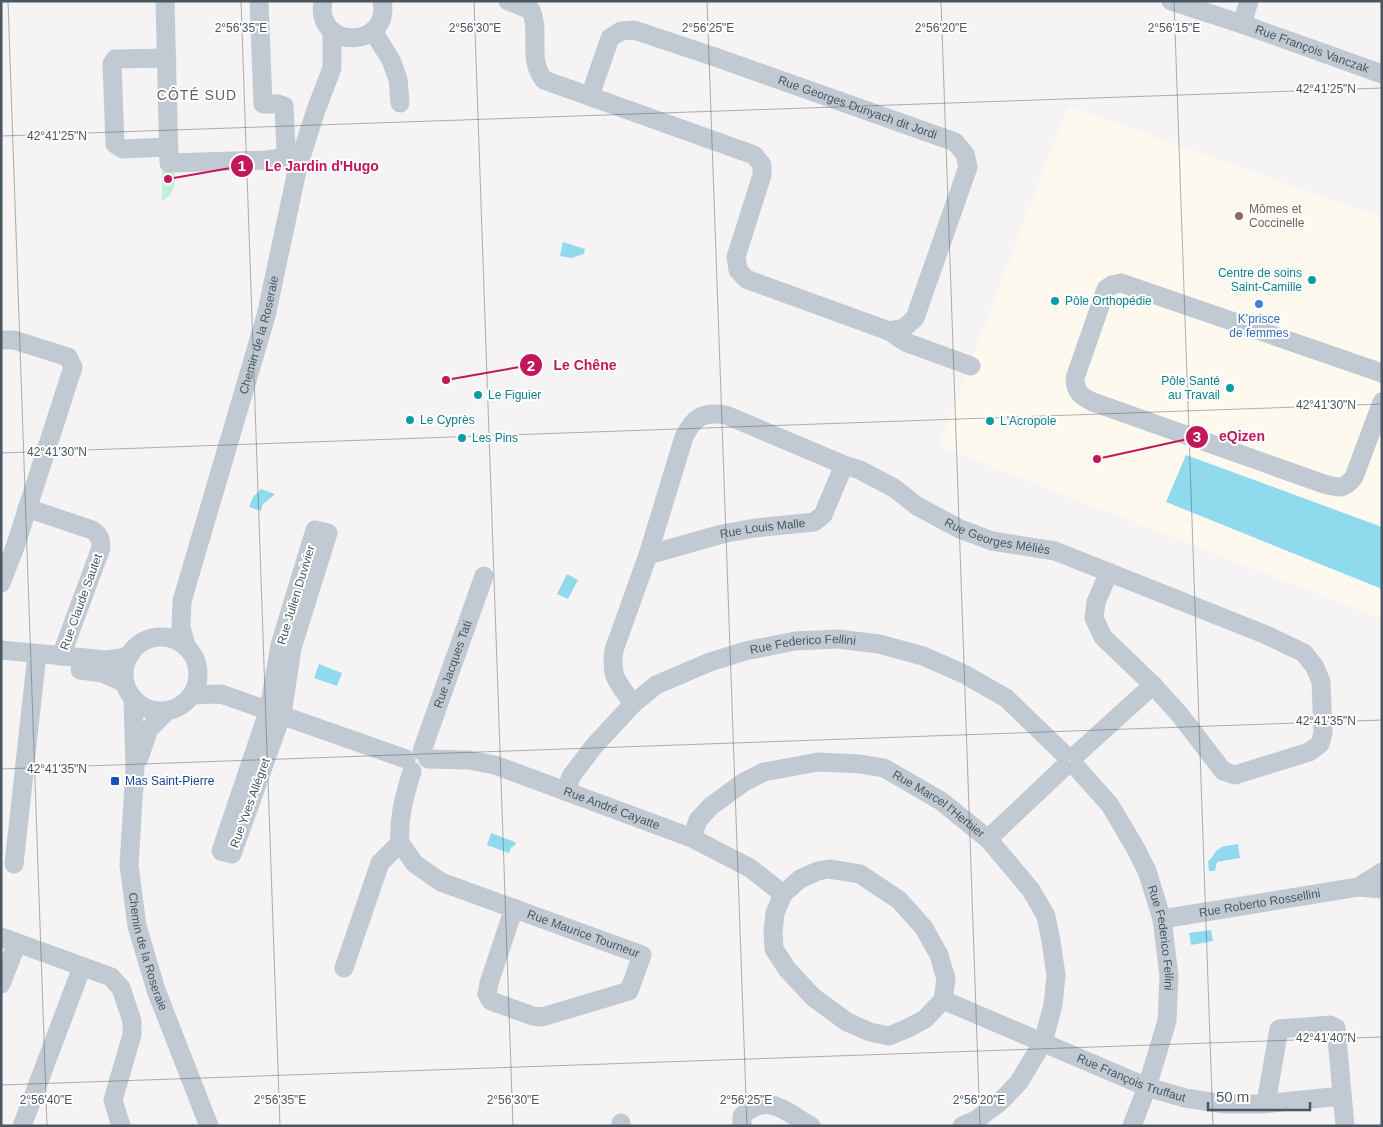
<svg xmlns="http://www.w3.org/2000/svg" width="1383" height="1127" viewBox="0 0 1383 1127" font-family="Arial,sans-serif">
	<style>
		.commercial { fill: #fdf9ef }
		.green { fill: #c3f1d5 }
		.water { fill: #90daee }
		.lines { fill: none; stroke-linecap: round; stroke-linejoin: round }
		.minor { stroke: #c1cad2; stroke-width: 19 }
		.ticks { fill: none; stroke: #4a5661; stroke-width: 1; stroke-opacity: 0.45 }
		.education-dot { fill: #8d6e63; stroke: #fff; stroke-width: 2 }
		.culture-dot { fill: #0f9aa8; stroke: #fff; stroke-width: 2 }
		.shop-dot { fill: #3f7fe0; stroke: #fff; stroke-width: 2 }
		.transit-dot { fill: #1a4fb4; stroke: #fff; stroke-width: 2 }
		.labels { text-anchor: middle; stroke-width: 4; stroke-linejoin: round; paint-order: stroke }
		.street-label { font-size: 12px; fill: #4a5661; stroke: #fff }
		.education-label { font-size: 12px; fill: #785e54; stroke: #fff; text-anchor: start }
		.culture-label { font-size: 12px; fill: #0d838f; stroke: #fff; text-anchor: start }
		.shop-label { font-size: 12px; fill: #366cbe; stroke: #fff }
		.transit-label { font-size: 12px; fill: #164399; stroke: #fff; text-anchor: start }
		.neighbourhood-label { font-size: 14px; letter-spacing: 1px; fill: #5f6368; stroke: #fff }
		.ticks-label { font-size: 12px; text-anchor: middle; fill: #4a5661; stroke: #fff; stroke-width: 4; stroke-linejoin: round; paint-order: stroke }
		.leader { fill: none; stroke: #c2185b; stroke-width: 2 }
		.callout-dot { fill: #c2185b; stroke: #fff; stroke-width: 2 }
		.mark-label { font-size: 15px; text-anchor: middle; font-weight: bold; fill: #fff }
		.callout-label { font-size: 14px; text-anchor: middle; font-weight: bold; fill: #c2185b; stroke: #fff; stroke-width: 4; stroke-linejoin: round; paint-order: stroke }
	</style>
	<rect width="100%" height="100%" fill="#f5f3f3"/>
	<path class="commercial" d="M1068,106l314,112v401l-443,-173z"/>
	<path class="green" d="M162,170h13c0,14 1,23 -13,31z"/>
	<g class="water">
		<path d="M563,242l22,7 -1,5 -13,4 -11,-2z"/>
		<path d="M1186,455l196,72v62l-216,-87z"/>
		<path d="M261,489l14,5 -12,10 -2,7 -12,-4 4,-10z"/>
		<path d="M567,574l11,6 -10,19 -11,-5z"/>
		<path d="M319,664l23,9 -5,13 -23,-8z"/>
		<path d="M491,833l24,9 1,2 -5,4 -2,5 -22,-8z"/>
		<path d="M1238,844l2,14 -23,4 -2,9h-6l-1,-10 2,-1c10,-15 10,-13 28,-16z"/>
		<path d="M1211,930l2,11 -22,4 -2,-12z"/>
	</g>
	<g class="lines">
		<g class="minor">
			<path d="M165,1l4,162 98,-3 15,-2 4,-9 -2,-43 -6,-2h-15l-4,-103"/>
			<path d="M323,1c-9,50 69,48 59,0"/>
			<path d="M508,1l23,9c10,23 -4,49 13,70l210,75 8,10v10l-26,82 2,13 8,9 143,52 16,11 66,24"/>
			<path id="s1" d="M1171,1l71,23 140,50"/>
			<path d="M1242,24l7,-23"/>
			<path d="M373,31l18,29 7,19 2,24"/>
			<path d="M167,58l-52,1 -3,5 3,80 8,5 46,-2"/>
			<path id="s2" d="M590,96l20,-58 11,-7 13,-1 81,27 240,85 10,12 3,13 -53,151 -11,10 -15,3"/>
			<path d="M1,340h13l54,17 5,10 -58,180 -14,36"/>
			<path d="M1382,373l-261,-90 -9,2 -6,4 -31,89c0,14 7,19 18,24l231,82c14,4 20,6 30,-7l28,-75"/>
			<path d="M27,508l65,22c8,5 9,10 9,18l-40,108"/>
			<path d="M315,530l13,3 -36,115 -10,66 -50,140 -11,-3 48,-142 11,-64z"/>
			<path id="s3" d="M648,555l74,-21 33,-6 59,-6 9,-7 21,-50"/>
			<circle cx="161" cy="674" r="37"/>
			<path id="s4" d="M187,648l-6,-20 1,-27 84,-285 32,-150 18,-56 16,-42v-37"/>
			<path d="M1,650l106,10 13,-2 10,-3"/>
			<path d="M80,670l23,3 22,10"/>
			<path d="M192,695l29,-1 185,65"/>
			<path id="s5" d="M133,698l2,71 -6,96 8,61 19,64 53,136"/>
			<path id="s6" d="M633,704c-15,-23 -23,-25 -19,-54l34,-95 36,-118c10,-20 19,-26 42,-22l118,50 16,5 34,18 23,18 43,23 32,12 63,10 209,83 40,19 11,14 6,15 2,51 -3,11 -11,8 -74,23 -12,-4 -43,-56 -27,-30 -50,-48 -9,-19 2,-16 13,-30"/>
			<path id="s7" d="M422,751l62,-175"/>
			<path d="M1077,754l76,-69"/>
			<path d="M139,758l10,-29 18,-18"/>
			<path id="s8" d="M428,759l40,1 27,5 197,73 58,30 33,26"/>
			<path id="s9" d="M1077,768l33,37 26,44 11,22 15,48 7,57 -2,45 -20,66 -15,39"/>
			<path id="s10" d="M565,791l7,-16 22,-29 39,-42 23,-19 54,-23 35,-11 50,-10 43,-2 41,5 44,12 41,18 42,24 57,55"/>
			<path id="s11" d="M692,838l6,-18 13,-14 33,-24 20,-10 54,-10 42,2 24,4 57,33 47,38 43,51 15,26 5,25 5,34 -3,30 -10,37 -24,40 -19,20 -24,18 -14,6"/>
			<path d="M988,839l75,-71"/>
			<path id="s12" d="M400,843l15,21 26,18 201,73 -13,36 -87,26 -9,-1 -42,-15 -4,-7 2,-11 25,-75"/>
			<path d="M14,864l23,-210"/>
			<path d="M829,869l31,5 39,26 25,28 15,27 7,24 -3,21 -18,19 -19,10 -17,7 -19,-4 -23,-10 -34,-25 -26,-28 -13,-20 -1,-17 2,-19 8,-19 17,-15 18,-8z"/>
			<path d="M1358,887l24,-15"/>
			<path id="s13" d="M1162,919l196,-32 24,2"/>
			<path d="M1,937l110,40 10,11 11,33v14l-19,65 8,26"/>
			<path d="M344,968l36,-105 20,-20c-2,-26 5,-48 12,-72"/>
			<path d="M1,984l16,-41"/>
			<path id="s14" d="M943,1000l204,87 38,11 39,6h39l79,-8"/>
			<path d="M1266,1103l13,-74 51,-4 6,3 9,98"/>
			<path d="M621,1123v3"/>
			<path d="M22,1126l60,-159"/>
			<path d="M742,1126v-10c25,-25 44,-4 69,10"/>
		</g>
	</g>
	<path class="ticks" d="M8,1l39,1125M241,1l39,1125M474,1l39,1125M707,1l40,1125M941,1l39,1125M1174,1l39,1125M1,136l1381,-48M1,453l1381,-49M1,769l1381,-49M1,1085l1381,-48"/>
	<circle class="education-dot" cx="1239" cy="216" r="5"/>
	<g class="culture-dot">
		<circle cx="1312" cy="280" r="5"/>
		<circle cx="1055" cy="301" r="5"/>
		<circle cx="1230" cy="388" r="5"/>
		<circle cx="478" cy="395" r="5"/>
		<circle cx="410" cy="420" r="5"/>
		<circle cx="990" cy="421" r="5"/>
		<circle cx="462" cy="438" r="5"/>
	</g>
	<circle class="shop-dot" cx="1259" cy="304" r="5"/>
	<rect class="transit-dot" x="110" y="776" width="10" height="10" rx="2.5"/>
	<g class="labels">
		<g class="street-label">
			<text dy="4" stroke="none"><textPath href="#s1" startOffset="149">Rue François Vanczak</textPath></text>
			<text dy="4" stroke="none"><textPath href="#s2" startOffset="324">Rue Georges Dunyach dit Jordi</textPath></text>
			<text dy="4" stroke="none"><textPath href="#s4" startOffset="325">Chemin de la Roseraie</textPath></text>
			<text dy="4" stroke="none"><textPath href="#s3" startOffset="118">Rue Louis Malle</textPath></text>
			<text dy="4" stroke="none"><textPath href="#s6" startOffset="636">Rue Georges Méliès</textPath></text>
			<text transform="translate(296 595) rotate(-73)" y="4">Rue Julien Duvivier</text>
			<text transform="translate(81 602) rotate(-70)" y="4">Rue Claude Sautet</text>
			<text dy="4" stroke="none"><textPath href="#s10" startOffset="295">Rue Federico Fellini</textPath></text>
			<text dy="4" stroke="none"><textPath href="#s7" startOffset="92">Rue Jacques Tati</textPath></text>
			<text transform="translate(250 803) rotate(-70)" y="4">Rue Yves Allégret</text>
			<text dy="4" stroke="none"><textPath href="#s11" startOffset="288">Rue Marcel l'Herbier</textPath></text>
			<text dy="4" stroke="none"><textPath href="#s8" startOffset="192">Rue André Cayatte</textPath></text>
			<text dy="4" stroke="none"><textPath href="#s13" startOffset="99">Rue Roberto Rossellini</textPath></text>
			<text dy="4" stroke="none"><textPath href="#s12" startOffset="209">Rue Maurice Tourneur</textPath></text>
			<text dy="4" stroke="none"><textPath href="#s9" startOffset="194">Rue Federico Fellini</textPath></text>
			<text dy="4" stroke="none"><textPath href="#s5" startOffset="256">Chemin de la Roseraie</textPath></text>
			<text dy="4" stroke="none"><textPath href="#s14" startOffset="204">Rue François Truffaut</textPath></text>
		</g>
		<g class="education-label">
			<text x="1249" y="213">Mômes et<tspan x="1249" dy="14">Coccinelle</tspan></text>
		</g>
		<g class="culture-label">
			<text x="1302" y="277" text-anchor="end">Centre de soins<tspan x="1302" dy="14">Saint-Camille</tspan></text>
			<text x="1065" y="305">Pôle Orthopédie</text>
			<text x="1220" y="385" text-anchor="end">Pôle Santé<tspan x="1220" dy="14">au Travail</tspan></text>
			<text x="488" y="399">Le Figuier</text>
			<text x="420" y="424">Le Cyprès</text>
			<text x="1000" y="425">L'Acropole</text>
			<text x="472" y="442">Les Pins</text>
		</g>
		<g class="shop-label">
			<text x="1259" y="323">K'prisce<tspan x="1259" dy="14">de femmes</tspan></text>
		</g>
		<g class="transit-label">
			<text x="125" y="785">Mas Saint-Pierre</text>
		</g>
		<g class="neighbourhood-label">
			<text x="197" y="100">CÔTÉ SUD</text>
		</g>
	</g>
	<g class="ticks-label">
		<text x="241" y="32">2°56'35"E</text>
		<text x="475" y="32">2°56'30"E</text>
		<text x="708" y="32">2°56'25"E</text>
		<text x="941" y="32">2°56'20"E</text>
		<text x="1174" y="32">2°56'15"E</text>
		<text x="1326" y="93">42°41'25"N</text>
		<text x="57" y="140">42°41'25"N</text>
		<text x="1326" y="409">42°41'30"N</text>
		<text x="57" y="456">42°41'30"N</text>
		<text x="1326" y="725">42°41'35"N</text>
		<text x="57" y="773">42°41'35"N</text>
		<text x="1326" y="1042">42°41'40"N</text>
		<text x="46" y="1104">2°56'40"E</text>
		<text x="280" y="1104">2°56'35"E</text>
		<text x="513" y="1104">2°56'30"E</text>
		<text x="746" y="1104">2°56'25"E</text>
		<text x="979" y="1104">2°56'20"E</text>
	</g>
	<path class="leader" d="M168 179L242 166M446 380L531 365M1097 459L1197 437"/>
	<g class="callout-dot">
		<circle cx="168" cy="179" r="5"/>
		<circle cx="446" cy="380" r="5"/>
		<circle cx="1097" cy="459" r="5"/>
		<circle cx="242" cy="166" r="12"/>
		<circle cx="531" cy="365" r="12"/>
		<circle cx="1197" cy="437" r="12"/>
	</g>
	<g class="mark-label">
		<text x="242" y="171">1</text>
		<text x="531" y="371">2</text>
		<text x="1197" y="442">3</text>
	</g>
	<g class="callout-label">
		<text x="322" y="171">Le Jardin d'Hugo</text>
		<text x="585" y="370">Le Chêne</text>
		<text x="1242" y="441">eQizen</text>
	</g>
	<rect width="1383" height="1127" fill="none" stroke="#4a5661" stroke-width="5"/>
	<path d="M1208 1102v8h102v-8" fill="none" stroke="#4a5661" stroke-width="2.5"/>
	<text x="1216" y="1102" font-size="15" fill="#4a5661" stroke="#ffffff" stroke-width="4" paint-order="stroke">50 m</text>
</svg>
